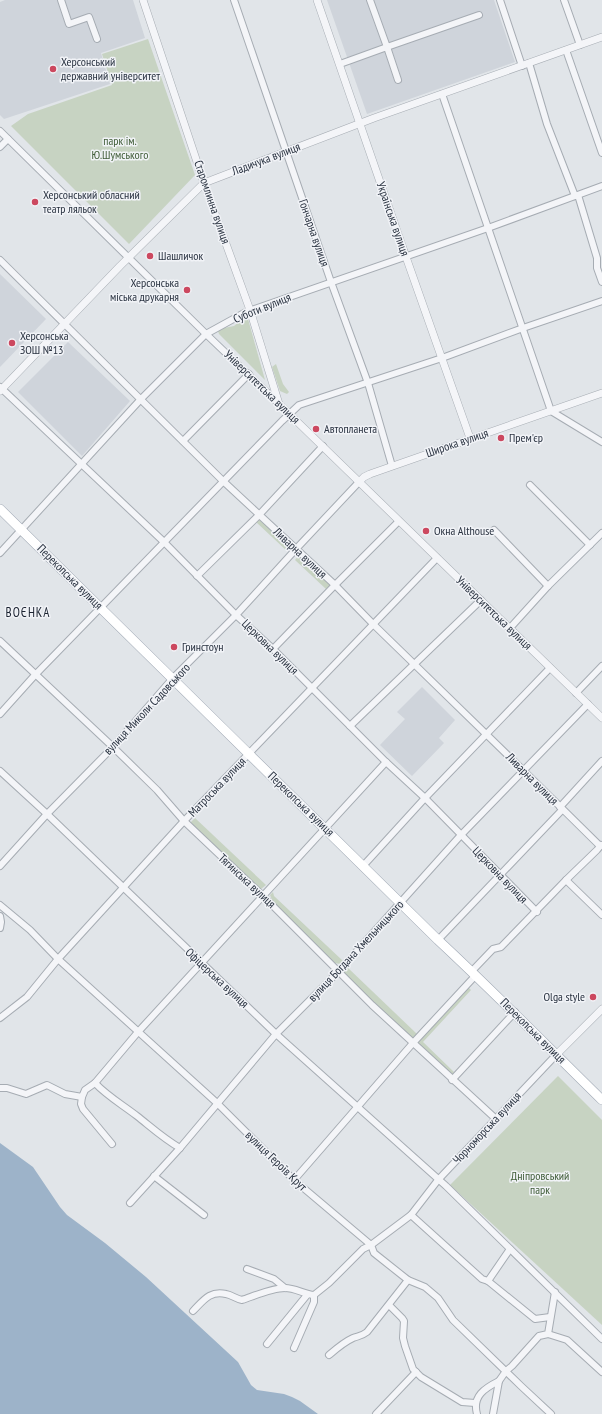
<svg xmlns="http://www.w3.org/2000/svg" width="602" height="1414" viewBox="0 0 602 1414" font-family="'PT Sans Narrow',sans-serif">
	<style>
		.built { fill: #cfd4db }
		.green { fill: #c7d3c2 }
		.water { fill: #9db3c9 }
		.lines { fill: none; stroke-linecap: round; stroke-linejoin: round }
		.minor-casing { stroke: #a6acb3; stroke-width: 8 }
		.tertiary-casing { stroke: #a6acb3; stroke-width: 8 }
		.primary-casing { stroke: #a0a9b5; stroke-width: 10 }
		.minor { stroke: #f4f5f8; stroke-width: 6 }
		.tertiary { stroke: #f4f5f8; stroke-width: 7 }
		.primary { stroke: #fff; stroke-width: 9 }
		.poi-dot { fill: #cc485f; stroke: #f1f3f7; stroke-width: 1.5 }
		.labels { text-anchor: middle; stroke-width: 3; stroke-linejoin: round; paint-order: stroke }
		.poi-label { font-size: 12px; fill: #2a3341; stroke: #f1f3f7; text-anchor: start }
		.park-label { font-size: 12px; fill: #3f5c37; stroke: #f1f3f7 }
		.street-label { font-size: 12px; fill: #2a3341; stroke: #f1f3f7 }
		.neighbourhood-label { font-size: 13px; letter-spacing: 1px; fill: #1c2432; stroke: #f1f3f7 }
	</style>
	<rect width="100%" height="100%" fill="#e1e5e9"/>
	<g class="built">
		<path d="M5,0h128l12,38 -44,15 9,31 -106,35 -4,-4v-113z"/>
		<path d="M327,0h167l21,62 -148,52z"/>
		<path d="M0,274l46,45 -46,48z"/>
		<path d="M68,342l62,59 -48,55 -64,-64z"/>
		<path d="M422,687l33,33 -16,18 5,5 -32,33 -32,-31 25,-26 -8,-7z"/>
	</g>
	<g class="green">
		<path d="M148,39l47,136 -66,69 -118,-118 17,-12 84,-29 -10,-31z"/>
		<path d="M244,318l4,1 17,61 -46,-46 -1,-3 6,-3 10,-2z"/>
		<path d="M276,364l7,20 6,8 -2,2 -7,-3 -8,-24z"/>
		<path d="M259,519l31,29 -3,3 -31,-29z"/>
		<path d="M299,555l32,29 -5,5 -31,-29z"/>
		<path d="M195,818l71,67 -5,4 -72,-65z"/>
		<path d="M273,892l1,4 69,65 -3,3 -5,-1 -62,-61 -3,-7z"/>
		<path d="M347,967l70,67 -4,5 -41,-36 -29,-31z"/>
		<path d="M468,987l3,3 -48,52 31,30 -3,5 -33,-34 2,-3z"/>
		<path d="M558,1076l44,44v205l-152,-140z"/>
	</g>
	<path class="water" d="M0,1143l33,24 27,40 7,8 38,28 41,34 92,85 13,23 6,5 27,4 8,3 8,4 18,13h-318z"/>
	<g class="lines">
		<g class="minor-casing">
			<g id="minor">
				<path d="M61,0l8,24 20,-7 8,22"/>
				<path d="M234,0l97,282 37,101 24,83"/>
				<path d="M370,0l17,47 92,-32"/>
				<path d="M500,0l22,66"/>
				<path d="M564,0l16,45"/>
				<path d="M566,50l36,103"/>
				<path d="M529,63l18,61 28,72"/>
				<path d="M340,64l47,-17 11,33"/>
				<path d="M442,94l109,317 51,31"/>
				<path d="M0,131l206,203 73,70"/>
				<path d="M0,147l8,-8"/>
				<path d="M578,195l19,63v10l5,14"/>
				<path d="M0,260l223,221 112,104 38,39 150,146 77,76"/>
				<path d="M0,387l164,155 72,73 37,34 113,113 39,36 112,114"/>
				<path d="M183,441l66,-67"/>
				<path d="M530,485l60,60"/>
				<path d="M494,530l54,56"/>
				<path d="M0,553l141,-154 65,-65 40,-22 242,-84 114,-42"/>
				<path d="M197,576l62,-61 64,-69"/>
				<path d="M510,628l38,-42 54,-53"/>
				<path d="M0,641l113,106 44,43 27,31 79,75 109,109 124,114"/>
				<path d="M273,649l62,-64 64,-64"/>
				<path d="M576,693l26,-27"/>
				<path d="M0,714l35,-39 247,-254 17,-16 143,-47 81,-30 79,-27"/>
				<path d="M350,726l131,-126"/>
				<path d="M0,771l47,43 229,220 170,152 156,153"/>
				<path d="M560,807l42,-46"/>
				<path d="M0,866l47,-52 66,-67 60,-69 63,-63 60,-66 63,-67"/>
				<path d="M363,866l62,-68 125,-130"/>
				<path d="M566,880l36,35"/>
				<path d="M0,905l30,25 28,29 159,144 77,77 77,65 3,8 34,27 17,7 13,11 15,22 68,66 30,28"/>
				<path d="M0,916l1,6 -1,6"/>
				<path d="M438,940l124,-130"/>
				<path d="M472,971l21,-22 8,-2 65,-67 31,-30 4,-5"/>
				<path d="M0,1018l27,-21 31,-38 126,-138 253,-263"/>
				<path d="M452,1080l63,-68"/>
				<path d="M95,1083c12,13 28,22 42,33 14,11 27,23 43,32"/>
				<path d="M0,1088h7l19,6 21,-9 18,9 17,3 3,-7 10,-7 43,-51 248,-270"/>
				<path d="M82,1097l-1,7 2,5 29,35"/>
				<path d="M154,1176l50,39"/>
				<path d="M294,1180l119,-137 63,-68"/>
				<path d="M130,1203l50,-55 96,-114 63,-63 122,-136 127,-131"/>
				<path d="M411,1215l71,64 6,2 47,38 15,-2"/>
				<path d="M247,1269l27,10 11,9"/>
				<path d="M488,1281l22,-32"/>
				<path d="M389,1305l13,13 2,3 -1,17 2,8 8,23 8,8 41,25 13,1"/>
				<path d="M193,1311c10,-10 17,-21 33,-17 6,1 10,5 16,6 12,-4 30,-12 43,-12 10,0 19,6 29,7"/>
				<path d="M548,1334l19,6 35,32"/>
				<path d="M267,1344l40,-49"/>
				<path d="M294,1348l20,-46v-7l15,-12 34,-34 8,-4 40,-30 27,-35 118,-125"/>
				<path d="M329,1355c7,-6 15,-13 24,-17 5,-2 9,-2 14,-6l41,-52"/>
				<path d="M376,1414l40,-42"/>
				<path d="M477,1414c-5,-18 8,-26 22,-33"/>
				<path d="M493,1414l6,-33 7,-10 6,-5 27,-30 9,-2 7,-42"/>
			</g>
		</g>
		<g class="tertiary-casing">
			<g id="tertiary">
				<path d="M143,0l61,183 46,127 29,94 323,314"/>
				<path d="M317,0l89,257 64,181"/>
				<path d="M0,391l120,-125 84,-83 170,-65 228,-81"/>
				<path d="M359,482l5,-5 6,-3 232,-81"/>
				<path d="M556,1055l46,-46"/>
			</g>
		</g>
		<g class="primary-casing">
			<path id="primary" d="M0,509l438,431c56,52 109,106 164,160"/>
		</g>
		<use href="#minor" class="minor"/>
		<use href="#tertiary" class="tertiary"/>
		<use href="#primary" class="primary"/>
	</g>
	<g class="poi-dot">
		<circle cx="53" cy="69" r="4"/>
		<circle cx="35" cy="202" r="4"/>
		<circle cx="150" cy="256" r="4"/>
		<circle cx="187" cy="290" r="4"/>
		<circle cx="12" cy="343" r="4"/>
		<circle cx="316" cy="429" r="4"/>
		<circle cx="501" cy="438" r="4"/>
		<circle cx="426" cy="531" r="4"/>
		<circle cx="174" cy="647" r="4"/>
		<circle cx="593" cy="997" r="4"/>
	</g>
	<g class="labels">
		<g class="poi-label">
			<text x="61" y="66">Херсонський<tspan x="61" dy="14">державний університет</tspan></text>
			<text x="43" y="199">Херсонський обласний<tspan x="43" dy="14">театр ляльок</tspan></text>
			<text x="158" y="260">Шашличок</text>
			<text x="179" y="287" text-anchor="end">Херсонська<tspan x="179" dy="14">міська друкарня</tspan></text>
			<text x="20" y="340">Херсонська<tspan x="20" dy="14">ЗОШ №13</tspan></text>
			<text x="324" y="433">Автопланета</text>
			<text x="509" y="442">Прем'єр</text>
			<text x="434" y="535">Окна Althouse</text>
			<text x="182" y="651">Гринстоун</text>
			<text x="585" y="1001" text-anchor="end">Olga style</text>
		</g>
		<g class="park-label">
			<text x="120" y="145">парк ім.<tspan x="120" dy="14">Ю.Шумського</tspan></text>
			<text x="540" y="1180">Дніпровський<tspan x="540" dy="14">парк</tspan></text>
		</g>
		<g class="street-label">
			<text transform="translate(266 159) rotate(-21)" y="4">Ладичука вулиця</text>
			<text transform="translate(212 202) rotate(71)" y="4">Старомлинна вулиця</text>
			<text transform="translate(393 219) rotate(71)" y="4">Українська вулиця</text>
			<text transform="translate(314 233) rotate(71)" y="4">Гончарна вулиця</text>
			<text transform="translate(262 308) rotate(-22)" y="4">Суботи вулиця</text>
			<text transform="translate(262 387) rotate(44)" y="4">Університетська вулиця</text>
			<text transform="translate(457 443) rotate(-19)" y="4">Широка вулиця</text>
			<text transform="translate(300 553) rotate(43)" y="4">Ливарна вулиця</text>
			<text transform="translate(70 577) rotate(45)" y="4">Перекопська вулиця</text>
			<text transform="translate(494 613) rotate(44)" y="4">Університетська вулиця</text>
			<text transform="translate(270 647) rotate(44)" y="4">Церковна вулиця</text>
			<text transform="translate(147 709) rotate(-47)" y="4">вулиця Миколи Садовського</text>
			<text transform="translate(532 779) rotate(45)" y="4">Ливарна вулиця</text>
			<text transform="translate(217 787) rotate(-46)" y="4">Матроська вулиця</text>
			<text transform="translate(301 804) rotate(44)" y="4">Перекопська вулиця</text>
			<text transform="translate(500 875) rotate(46)" y="4">Церковна вулиця</text>
			<text transform="translate(247 881) rotate(43)" y="4">Тягинська вулиця</text>
			<text transform="translate(356 951) rotate(-47)" y="4">вулиця Богдана Хмельницького</text>
			<text transform="translate(217 978) rotate(43)" y="4">Офіцерська вулиця</text>
			<text transform="translate(533 1031) rotate(45)" y="4">Перекопська вулиця</text>
			<text transform="translate(487 1128) rotate(-47)" y="4">Чорноморська вулиця</text>
			<text transform="translate(276 1161) rotate(44)" y="4">вулиця Героїв Крут</text>
		</g>
		<g class="neighbourhood-label">
			<text x="28" y="617">ВОЄНКА</text>
		</g>
	</g>
</svg>
